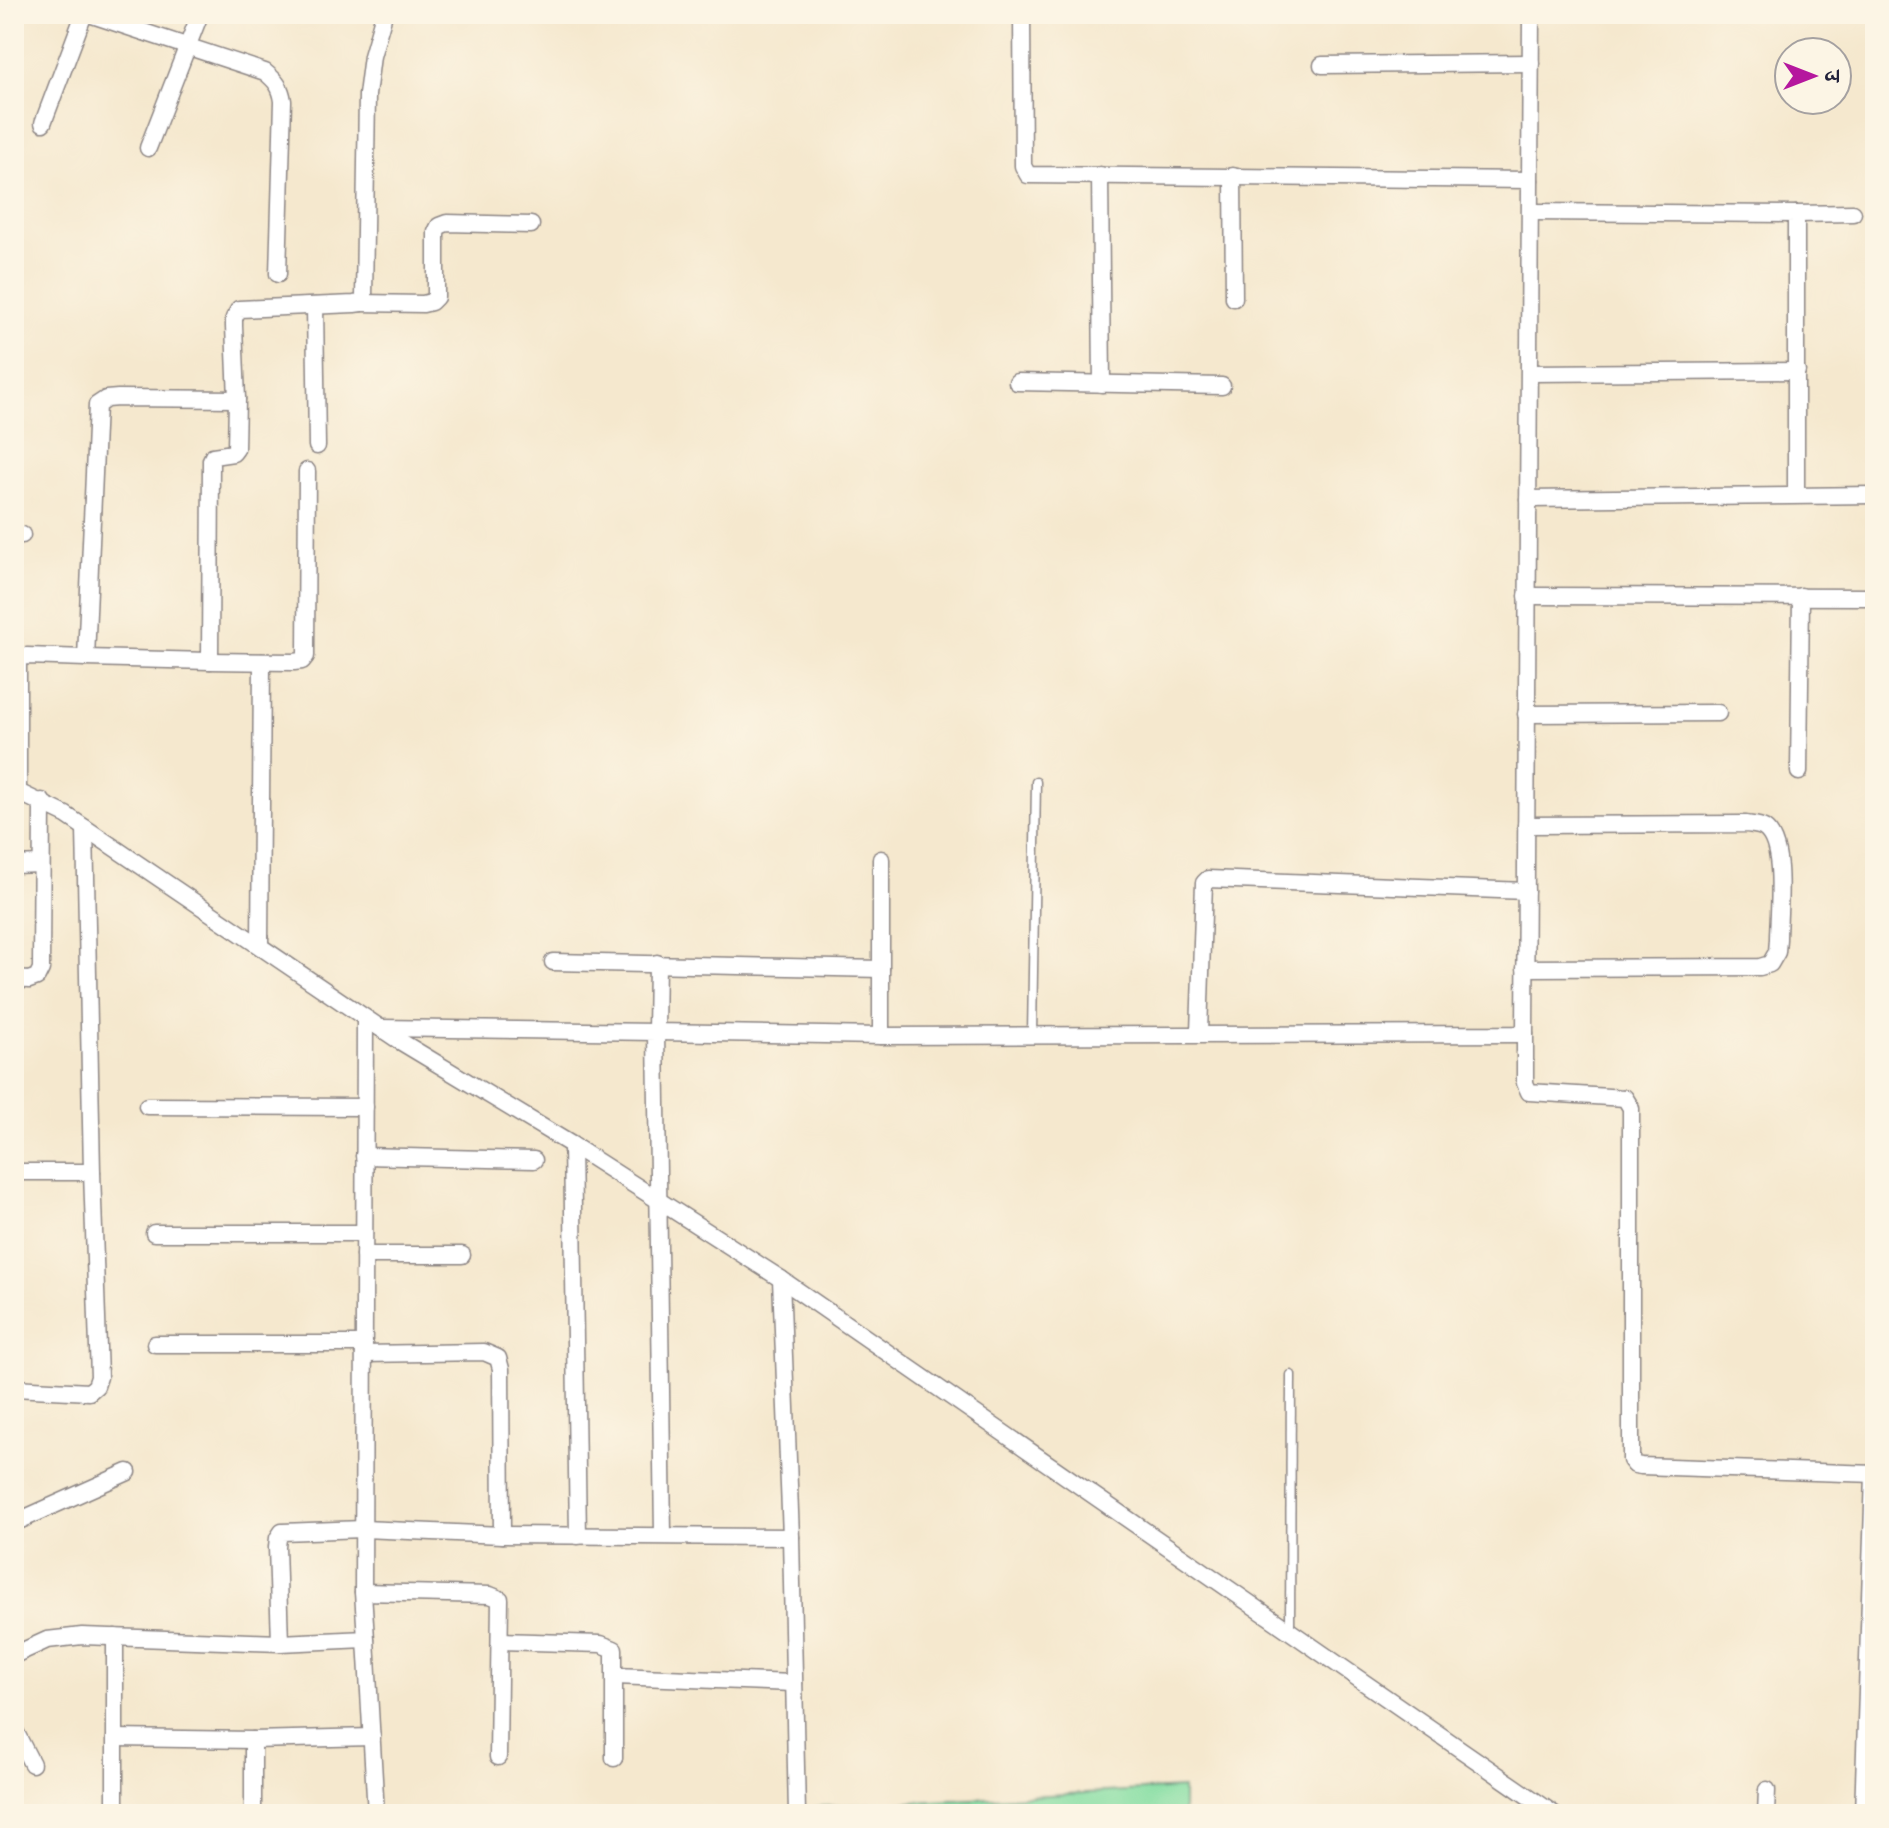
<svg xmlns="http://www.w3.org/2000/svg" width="1889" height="1828" viewBox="0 0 1889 1828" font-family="Cardo,'Noto Serif Devanagari',serif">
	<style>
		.green { fill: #85dea3; stroke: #54806f; stroke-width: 2 }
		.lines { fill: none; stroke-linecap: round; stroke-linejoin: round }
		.lane-casing { stroke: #8c8584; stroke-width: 11 }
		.street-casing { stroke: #8c8584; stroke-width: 19 }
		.lane { stroke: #fff; stroke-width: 8 }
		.street { stroke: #fff; stroke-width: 16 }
	</style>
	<rect width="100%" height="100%" fill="#fcf5e5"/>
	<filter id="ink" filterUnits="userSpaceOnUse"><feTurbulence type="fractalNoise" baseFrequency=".0125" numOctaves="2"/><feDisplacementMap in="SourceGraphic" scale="16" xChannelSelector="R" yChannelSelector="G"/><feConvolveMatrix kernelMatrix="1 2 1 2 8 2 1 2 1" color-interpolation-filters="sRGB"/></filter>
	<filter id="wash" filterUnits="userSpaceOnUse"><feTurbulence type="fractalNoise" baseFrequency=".006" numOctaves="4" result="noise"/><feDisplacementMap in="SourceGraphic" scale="32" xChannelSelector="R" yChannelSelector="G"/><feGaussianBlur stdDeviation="1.8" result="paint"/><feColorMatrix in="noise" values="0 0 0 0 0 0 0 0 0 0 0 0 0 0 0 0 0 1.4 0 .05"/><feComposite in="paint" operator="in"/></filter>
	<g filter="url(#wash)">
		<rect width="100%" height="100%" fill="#f5e8ce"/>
		<path class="green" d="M1183,1788v26h-367v-7z"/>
	</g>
	<g filter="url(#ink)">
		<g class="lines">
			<g class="lane-casing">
				<g id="lane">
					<path d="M1032,1035l4,-253"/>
					<path d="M1290,1631l1,-256"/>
				</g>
			</g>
			<g class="street-casing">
				<g id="street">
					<path d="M89,14l176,58c11,9 16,15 18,29l-5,173"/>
					<path d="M1022,14l1,152 5,9 502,5"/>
					<path d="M1322,65l209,-2"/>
					<path d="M43,123l41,-109"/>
					<path d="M148,148l52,-134"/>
					<path d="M1100,175l2,209"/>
					<path d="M1233,176l1,122"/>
					<path d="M1531,212l265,2v280"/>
					<path d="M1796,214l57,-1"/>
					<path d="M361,303l62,1 8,-2 5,-5v-65l3,-6 8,-3 84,2"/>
					<path d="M315,306l2,140"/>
					<path d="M1530,373l267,-2"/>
					<path d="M1017,382l205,4"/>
					<path d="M1528,499l347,-4"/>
					<path d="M14,535h8"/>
					<path d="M1527,596l348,1"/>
					<path d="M86,658l124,3 1,-201 2,-4 20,-3 3,-4 1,-50"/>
					<path d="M210,661l84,1 8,-1 4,-5 1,-185"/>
					<path d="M1526,714l192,-1"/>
					<path d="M1799,772l2,-176"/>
					<path d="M14,790l52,25 332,225 174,105 209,134 773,535"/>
					<path d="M18,791v-130l3,-4 6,-1 59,2 11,-253 9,-6 12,-1 119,1 -3,-73v-8l5,-9 115,-5 7,-1 3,-5 3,-203 5,-39 12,-42"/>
					<path d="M14,865l27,-1"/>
					<path d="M260,946l2,-284"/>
					<path d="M553,962l328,7"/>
					<path d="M657,963l-1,69 225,4 644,-2 6,-1020"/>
					<path d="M1525,968l235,-1 10,-3 7,-12 1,-13c0,-26 9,-96 -14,-111 -5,-3 -12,-3 -18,-4l-220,1"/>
					<path d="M14,979l15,1 8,-3 4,-8 1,-168"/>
					<path d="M380,1028l276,4 7,502"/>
					<path d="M1199,1033l5,-150 4,-4 318,12"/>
					<path d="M1525,1034v49l4,9 96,6 6,10v352l4,5 6,1 234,8"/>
					<path d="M881,1036v-177"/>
					<path d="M147,1106l218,1"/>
					<path d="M572,1145l6,391"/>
					<path d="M364,1156l170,4"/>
					<path d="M14,1172h78"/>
					<path d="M154,1233h210"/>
					<path d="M364,1255h98"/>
					<path d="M155,1344h209"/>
					<path d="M14,1388l75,4 7,-6 3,-9 -7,-205 -7,-344"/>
					<path d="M14,1523l114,-51"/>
					<path d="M502,1535l289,2 -10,-258"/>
					<path d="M791,1537l6,277"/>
					<path d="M363,1592l127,3 10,4 -2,158"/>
					<path d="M115,1637v177"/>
					<path d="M366,1639l10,175"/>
					<path d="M500,1641l101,3 13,5v109"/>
					<path d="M280,1643l-3,-96 1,-9 4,-6 81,-3 139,6 -1,-166 -3,-11 -14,-6 -120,2"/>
					<path d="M14,1655l33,-15 35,-4 198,7 86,-4 -3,-47 2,-574"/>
					<path d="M615,1676l179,7"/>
					<path d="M14,1729l18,35"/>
					<path d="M115,1738l138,2 119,-3"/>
					<path d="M253,1814v-74"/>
					<path d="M1766,1814l1,-24"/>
					<path d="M1863,1814l11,-340"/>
				</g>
			</g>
			<use href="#lane" class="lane"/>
			<use href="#street" class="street"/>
		</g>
	</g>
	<rect width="1889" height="1828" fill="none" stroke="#fcf5e5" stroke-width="48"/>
	<g transform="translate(1813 76) rotate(90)"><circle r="38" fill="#fcf5e5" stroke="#a5a1a1" stroke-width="2"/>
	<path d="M0-6L14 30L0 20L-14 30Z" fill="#b5179e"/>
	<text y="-12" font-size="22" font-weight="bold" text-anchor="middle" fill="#22223b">उ</text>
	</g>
</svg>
